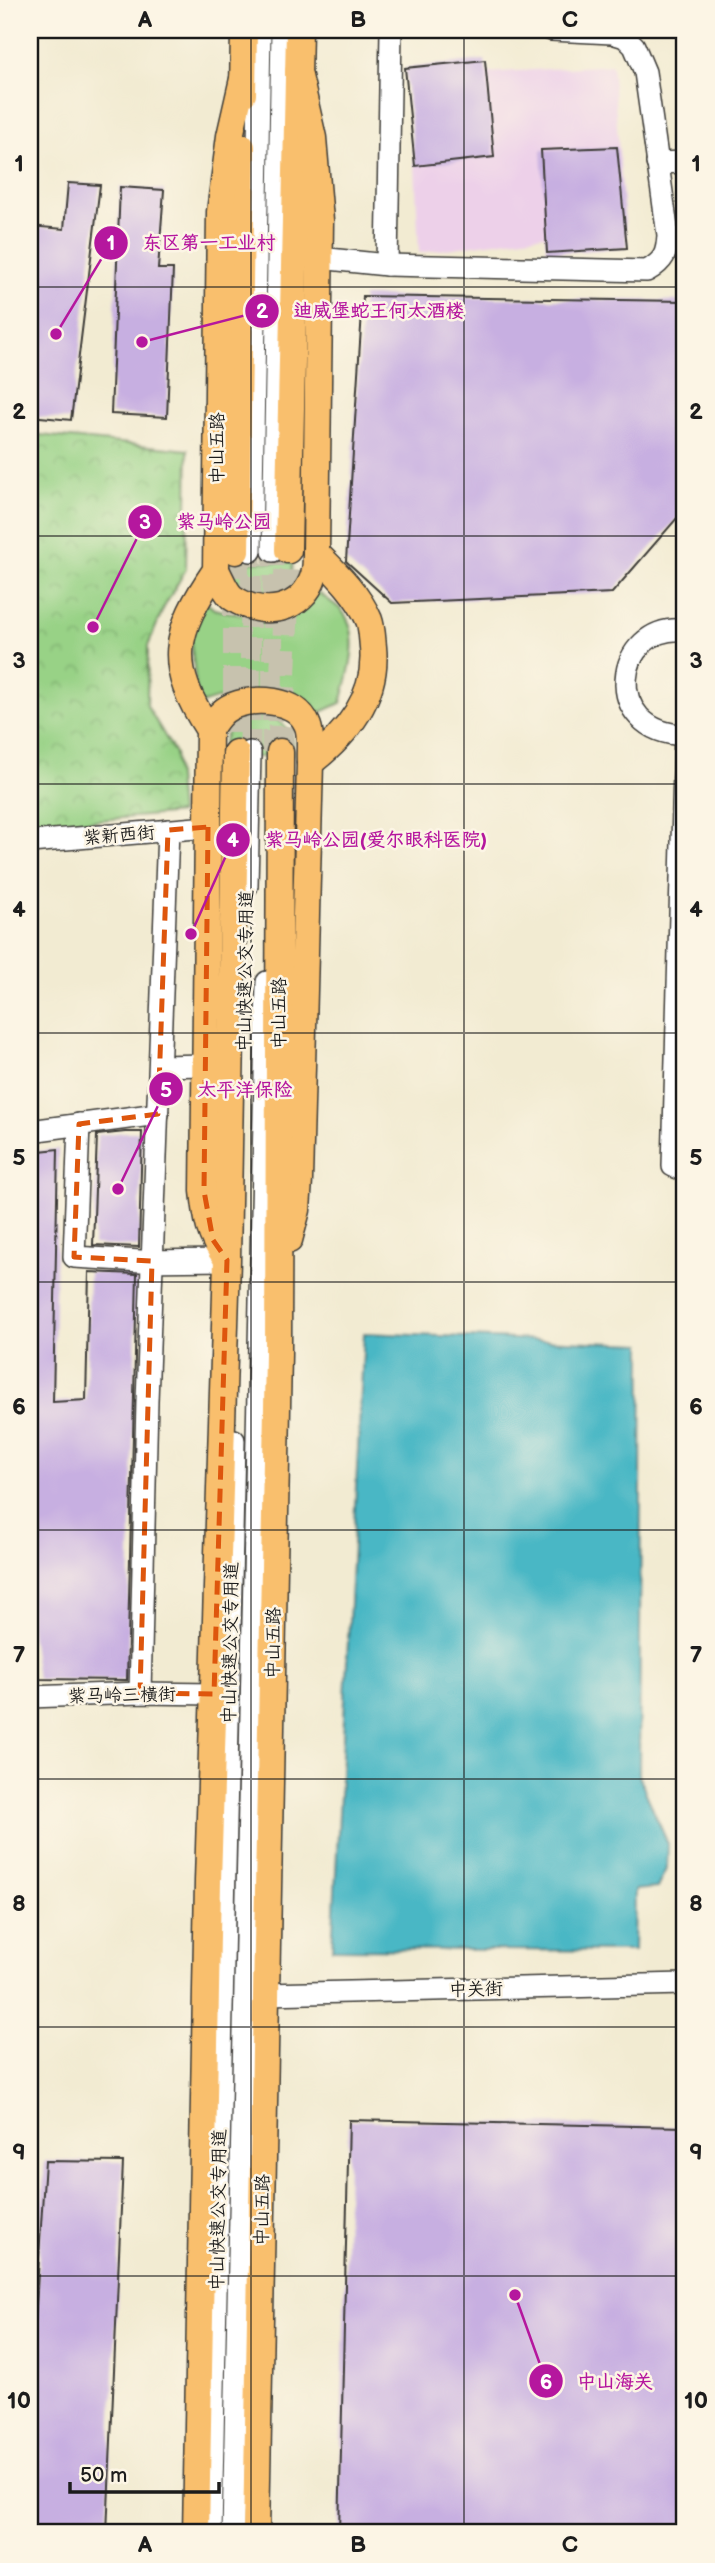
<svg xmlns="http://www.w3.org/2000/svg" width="715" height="2563" viewBox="0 0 715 2563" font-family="'Balsamiq Sans','LXGW WenKai TC',sans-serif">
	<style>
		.built { fill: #edd0e9 }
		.grass { fill: #98d286; stroke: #5a7751; stroke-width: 2 }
		.park { fill: url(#park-crowns); stroke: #5a7751; stroke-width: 2 }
		.water { fill: #4ab7c5; stroke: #336a70; stroke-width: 2 }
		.building { fill: #c7afe1 }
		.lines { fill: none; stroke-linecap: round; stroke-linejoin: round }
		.minor-tunnel { stroke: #c7c2ae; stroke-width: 21; stroke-dasharray: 21 10; stroke-linecap: butt }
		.major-tunnel { stroke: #c7c2ae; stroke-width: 26; stroke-dasharray: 26 13; stroke-linecap: butt }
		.minor-casing { stroke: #3c3b37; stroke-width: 24 }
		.major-casing { stroke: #3c3b37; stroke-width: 29 }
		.minor { stroke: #fff; stroke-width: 21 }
		.major { stroke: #f9bf6d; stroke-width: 26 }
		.marked { fill: none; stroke: #de560d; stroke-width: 5; stroke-dasharray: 14 9; stroke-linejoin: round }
		.grid { fill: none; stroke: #1c1c1c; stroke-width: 2; stroke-opacity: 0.55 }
		.labels { text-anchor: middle; stroke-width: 5; stroke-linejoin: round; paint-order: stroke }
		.street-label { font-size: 18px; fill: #1c1c1c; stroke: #fcf5e5 }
		.leader { fill: none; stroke: #b5179e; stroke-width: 2.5 }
		.callout-dot { fill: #b5179e; stroke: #fcf5e5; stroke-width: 2.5 }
		.mark-label { font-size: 21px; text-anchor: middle; font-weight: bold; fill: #fff }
		.callout-label { font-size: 19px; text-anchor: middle; font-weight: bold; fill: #b5179e; stroke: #fcf5e5; stroke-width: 5; stroke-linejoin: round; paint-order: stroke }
		.neatline { fill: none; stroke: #1c1c1c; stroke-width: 2.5 }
		.grid-label { font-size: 23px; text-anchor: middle; font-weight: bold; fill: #1c1c1c }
	</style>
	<defs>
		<pattern id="park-crowns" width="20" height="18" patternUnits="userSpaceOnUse" patternTransform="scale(1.75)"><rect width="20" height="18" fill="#98d286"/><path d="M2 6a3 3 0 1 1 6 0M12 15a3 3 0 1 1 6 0" fill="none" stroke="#82b473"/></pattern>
	</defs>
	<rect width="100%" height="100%" fill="#fcf5e5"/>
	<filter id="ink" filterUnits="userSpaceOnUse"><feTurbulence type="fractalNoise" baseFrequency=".0143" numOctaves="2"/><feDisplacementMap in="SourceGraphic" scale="14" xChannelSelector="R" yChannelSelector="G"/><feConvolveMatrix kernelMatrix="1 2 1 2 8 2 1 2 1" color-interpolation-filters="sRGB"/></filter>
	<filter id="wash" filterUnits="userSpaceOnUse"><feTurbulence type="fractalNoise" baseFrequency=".00686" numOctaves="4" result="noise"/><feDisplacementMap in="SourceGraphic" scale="28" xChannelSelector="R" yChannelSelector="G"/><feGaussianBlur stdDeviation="1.57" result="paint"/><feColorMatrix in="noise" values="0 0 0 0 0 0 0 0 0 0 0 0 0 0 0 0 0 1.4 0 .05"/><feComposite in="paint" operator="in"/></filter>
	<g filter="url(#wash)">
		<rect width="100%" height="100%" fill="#f2ebd2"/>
		<path class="built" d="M485,60l2,13 125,-8 15,183 -80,5 -2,-18 -126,18 -4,-87 -10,-98z"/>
		<g class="grass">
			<path d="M225,561l68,1 -2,22 -6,10 -43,8z"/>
			<path d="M317,592c7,5 15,10 22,16 25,23 9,68 2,95l-24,11c-34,-35 -78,-23 -119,-9l-8,-74 12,-32 12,10 49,10z"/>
			<path d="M249,713c28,-1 45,14 43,43l-68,2c-3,-22 5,-36 25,-45z"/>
		</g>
		<path class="park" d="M30,434l158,16 -2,119 -23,40 -15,37 -1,60 28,47 5,60 -150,13z"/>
		<path class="water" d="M364,1333l278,11 -3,433 29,67 -1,23 -10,21 -22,2 -1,61 -302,-2z"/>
		<g id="blocks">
			<g class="building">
				<path d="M485,60l9,97 -79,9 -10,-98z"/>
				<path d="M617,147l10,101 -80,5 -6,-103z"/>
				<path d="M68,183l32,2 -29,235 -41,-4v-190l34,3z"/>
				<path d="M120,187l44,3 -6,79h15l-6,148 -56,-3z"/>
				<path d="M363,296l322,5v208l-73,84 -220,10 -46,-42z"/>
				<path d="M125,1132h17l-3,115 -46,-2 4,-110z"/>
				<path d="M58,1149l-5,253 33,-2 3,-128 48,2 -10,406 -90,-1 -7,-54v-473z"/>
				<path d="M349,2120l336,7v406h-346z"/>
				<path d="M45,2161l78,1 -16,371h-77v-131z"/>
			</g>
		</g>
	</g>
	<g filter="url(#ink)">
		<use href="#blocks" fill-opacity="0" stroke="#3c3b37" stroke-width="2"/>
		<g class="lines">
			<g class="minor-tunnel">
				<path d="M250,752l1,-201"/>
				<path d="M272,752l1,-201"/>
			</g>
			<g class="major-tunnel">
				<path d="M236,551v202"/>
				<path d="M280,752l8,-202"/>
			</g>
			<g class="minor-casing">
				<g id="minor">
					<path d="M657,163l28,-1"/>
					<path d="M319,258l68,7 260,6c17,-10 20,-17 21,-36l-23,-163 -11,-26 -9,-9 -13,-4 -61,-3"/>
					<path d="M387,265l4,-235"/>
					<path d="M251,551l9,-521"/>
					<path d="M273,551l9,-521"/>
					<path d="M685,630c-72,-7 -85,103 0,105"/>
					<path d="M685,735l-12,431 12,5"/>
					<path d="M30,842l178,-15"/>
					<path d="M247,886l3,-134"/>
					<path d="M160,1066l45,-1"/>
					<path d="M79,1124l-5,133 67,4 86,-1"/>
					<path d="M30,1131l128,-17"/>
					<path d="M140,1693l7,-292 21,-571"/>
					<path d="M30,1697l110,-4 74,1"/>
					<path d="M266,1994l419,-10"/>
					<path d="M211,2533l23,-1093"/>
					<path d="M233,2533l34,-1551"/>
				</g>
			</g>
			<g class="major-casing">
				<g id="major">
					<path d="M243,94l1,-64"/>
					<path d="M288,550l11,-520"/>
					<path d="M236,551l6,-404"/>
					<path d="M216,570c5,9 10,23 17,28 29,20 70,14 81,-23 2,-7 2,-15 2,-22l4,-333 -7,-82 -15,-66"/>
					<path d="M209,730c6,-10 12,-19 23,-24 23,-9 64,-8 75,18 5,10 2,28 3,39l-11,417 -2,30 -8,30"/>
					<path d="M310,763c37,-29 68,-66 63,-116 -1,-9 -1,-19 -4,-27 -11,-26 -33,-47 -53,-67"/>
					<path d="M226,1258c-17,-23 -19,-38 -22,-67l5,-461c-43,-65 -36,-97 7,-160l4,-358 10,-76 13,-57"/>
					<path d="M196,2533l12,-652 19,-621 9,-507"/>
					<path d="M256,2533l22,-1179 2,-602"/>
				</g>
			</g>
			<use href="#minor" class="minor"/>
			<use href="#major" class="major"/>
		</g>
	</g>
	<path class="marked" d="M208,827l-4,364 9,49 14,20 -13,434 -74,-1 12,-432 -78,-4 5,-133 79,-10 10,-284z"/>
	<path class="grid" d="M251,30v2503M464,30v2503M30,287h655M30,536h655M30,784h655M30,1033h655M30,1282h655M30,1530h655M30,1779h655M30,2027h655M30,2276h655"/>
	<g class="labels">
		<g class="street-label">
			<text transform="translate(217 448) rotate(-90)" y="6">中山五路</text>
			<text transform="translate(119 835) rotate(-5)" y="6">紫新西街</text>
			<text transform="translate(245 971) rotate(-89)" y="6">中山快速公交专用道</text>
			<text transform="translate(279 1013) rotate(-90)" y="6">中山五路</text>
			<text transform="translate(230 1643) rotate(-89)" y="6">中山快速公交专用道</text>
			<text transform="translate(273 1643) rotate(-89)" y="6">中山五路</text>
			<text transform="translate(122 1695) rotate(-1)" y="6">紫马岭三横街</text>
			<text transform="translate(476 1989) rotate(-1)" y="6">中关街</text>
			<text transform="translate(218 2210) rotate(-89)" y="6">中山快速公交专用道</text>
			<text transform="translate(262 2210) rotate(-89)" y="6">中山五路</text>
		</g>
	</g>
	<path class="leader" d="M56 334L111 243M142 342L262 311M93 627L145 522M191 934L233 840M118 1189L166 1089M515 2295L546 2381"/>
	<g class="callout-dot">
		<circle cx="56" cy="334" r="7"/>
		<circle cx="142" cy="342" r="7"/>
		<circle cx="93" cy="627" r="7"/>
		<circle cx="191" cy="934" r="7"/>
		<circle cx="118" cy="1189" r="7"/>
		<circle cx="515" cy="2295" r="7"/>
		<circle cx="111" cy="243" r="18"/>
		<circle cx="262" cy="311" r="18"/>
		<circle cx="145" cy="522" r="18"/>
		<circle cx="233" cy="840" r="18"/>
		<circle cx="166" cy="1089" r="18"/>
		<circle cx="546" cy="2381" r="18"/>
	</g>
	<g class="mark-label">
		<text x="111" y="250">1</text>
		<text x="262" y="318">2</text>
		<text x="145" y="529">3</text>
		<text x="233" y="847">4</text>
		<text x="166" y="1097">5</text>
		<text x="546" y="2389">6</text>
	</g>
	<g class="callout-label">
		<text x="209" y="249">东区第一工业村</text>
		<text x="379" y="317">迪威堡蛇王何太酒楼</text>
		<text x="224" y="528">紫马岭公园</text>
		<text x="376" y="846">紫马岭公园(爱尔眼科医院)</text>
		<text x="245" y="1096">太平洋保险</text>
		<text x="615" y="2388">中山海关</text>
	</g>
	<rect width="715" height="2563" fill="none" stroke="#fcf5e5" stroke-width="77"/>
	<path d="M70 2482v10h149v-10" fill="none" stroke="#1c1c1c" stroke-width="3.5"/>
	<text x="80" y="2482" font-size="21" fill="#1c1c1c" stroke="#fcf5e5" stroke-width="5" paint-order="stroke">50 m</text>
	<rect x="38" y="38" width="638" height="2486" class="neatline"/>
	<g class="grid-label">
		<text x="145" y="27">A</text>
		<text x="358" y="27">B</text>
		<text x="570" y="27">C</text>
		<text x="19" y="171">1</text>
		<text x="696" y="171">1</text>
		<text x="19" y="419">2</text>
		<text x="696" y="419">2</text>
		<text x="19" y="668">3</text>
		<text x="696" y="668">3</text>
		<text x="19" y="917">4</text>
		<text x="696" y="917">4</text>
		<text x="19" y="1165">5</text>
		<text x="696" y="1165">5</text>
		<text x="19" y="1414">6</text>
		<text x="696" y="1414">6</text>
		<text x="19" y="1662">7</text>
		<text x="696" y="1662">7</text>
		<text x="19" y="1911">8</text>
		<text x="696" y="1911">8</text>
		<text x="19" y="2160">9</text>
		<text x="696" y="2160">9</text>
		<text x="19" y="2408">10</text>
		<text x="696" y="2408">10</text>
		<text x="145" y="2552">A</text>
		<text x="358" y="2552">B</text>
		<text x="570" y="2552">C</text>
	</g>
</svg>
